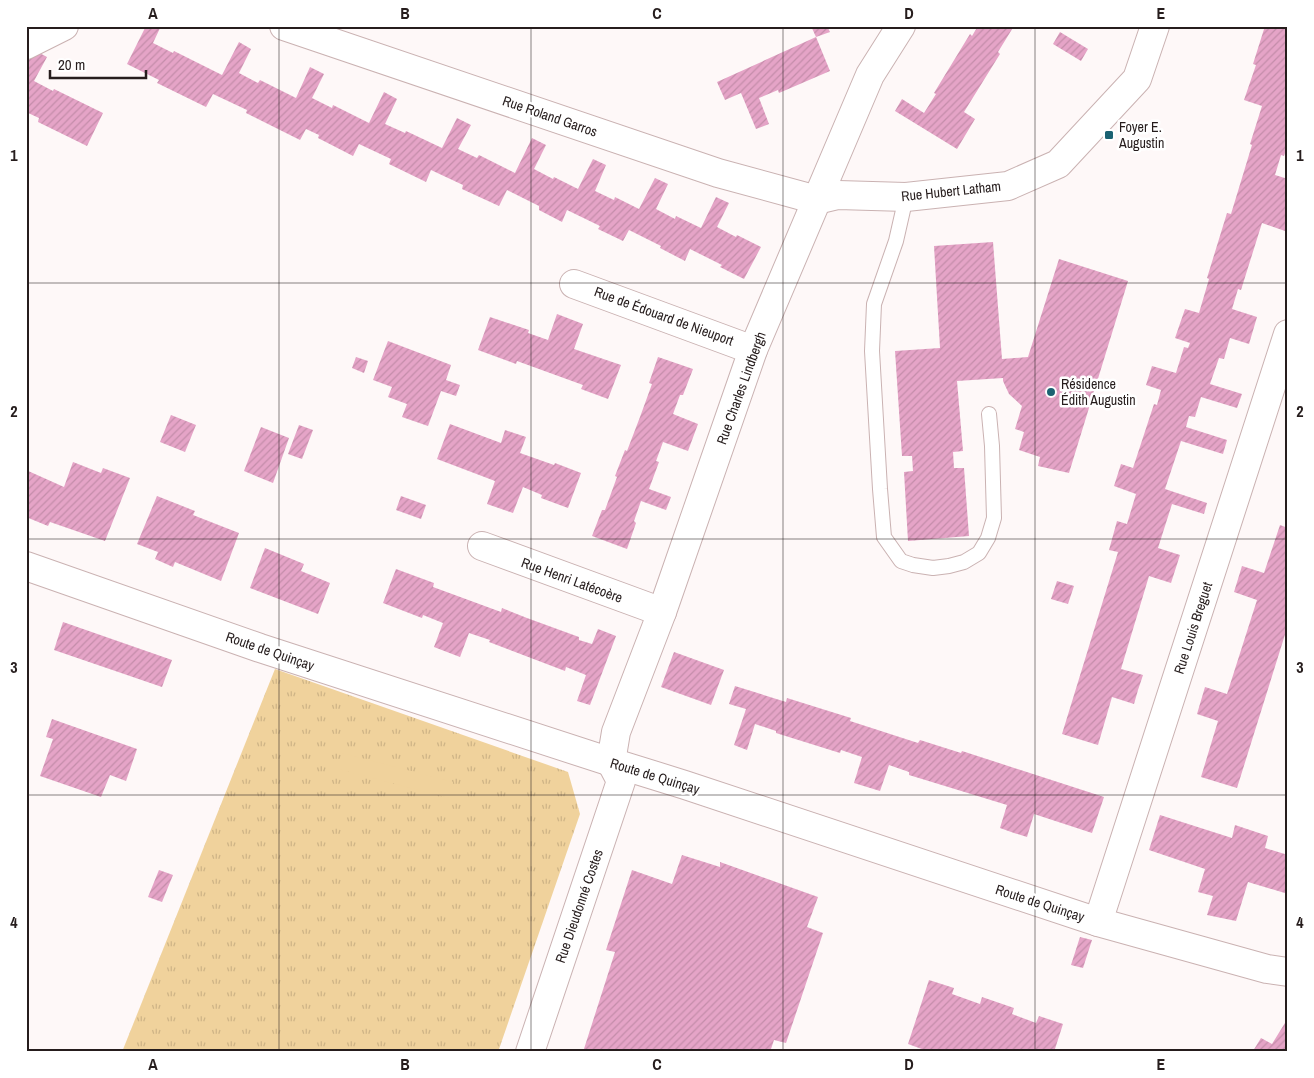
<svg xmlns="http://www.w3.org/2000/svg" width="1314" height="1078" viewBox="0 0 1314 1078" font-family="'Archivo Narrow',sans-serif">
	<style>
		.grass { fill: url(#grass-tufts) }
		.pitch { fill: #f0d29c }
		.building { fill: url(#building-hatch) }
		.lines { fill: none; stroke-linecap: round; stroke-linejoin: round }
		.service-casing { stroke: #cab2b2; stroke-width: 16 }
		.minor-casing { stroke: #cab2b2; stroke-width: 30 }
		.tertiary-casing { stroke: #cab2b2; stroke-width: 30 }
		.service { stroke: #fff; stroke-width: 14 }
		.minor { stroke: #fff; stroke-width: 28 }
		.tertiary { stroke: #fff; stroke-width: 28 }
		.grid { fill: none; stroke: #261d1d; stroke-width: 1; stroke-opacity: 0.55 }
		.poi-dot { fill: #1b6272; stroke: #fff; stroke-width: 2 }
		.labels { text-anchor: middle; stroke-width: 5; stroke-linejoin: round; paint-order: stroke }
		.street-label { font-size: 14px; fill: #261d1d; stroke: #fff }
		.poi-label { font-size: 14px; fill: #261d1d; stroke: #fff; text-anchor: start }
		.neatline { fill: none; stroke: #261d1d; stroke-width: 2 }
		.grid-label { font-size: 16px; text-anchor: middle; font-weight: bold; fill: #261d1d }
	</style>
	<defs>
		<pattern id="grass-tufts" width="24" height="20" patternUnits="userSpaceOnUse" patternTransform="scale(1.25)"><rect width="24" height="20" fill="#f0d29c"/><path d="M3 7l-1-3M5 7V3M7 7l1-3M15 17l-1-3M17 17v-4M19 17l1-3" fill="none" stroke="#ceb486"/></pattern>
		<pattern id="building-hatch" width="6" height="6" patternUnits="userSpaceOnUse" patternTransform="scale(1.25)"><rect width="6" height="6" fill="#e5a4c7"/><path d="M-1 1l2-2M0 6l6-6M5 7l2-2" fill="none" stroke="#c48daa"/></pattern>
	</defs>
	<rect width="100%" height="100%" fill="#fef8f8"/>
	<path class="grass" d="M275,669l293,103 12,42 -82,238h-376z"/>
	<path class="pitch" d="M342,753l111,29 -4,16 -111,-29z"/>
	<g class="building">
		<path d="M146,26h15l-8,17 20,10 1,-2 48,24 17,-33 12,7 -12,24 19,10 2,-3 36,18 14,-31 14,7 -12,24 20,10 1,-3 36,18 15,-31 13,7 -12,25 20,9 1,-2 36,17 15,-30 14,7 -13,24 19,9 2,-3 36,18 17,-35 14,7 -12,24 19,10 1,-2 24,12 15,-30 13,6 -11,26 19,9 1,-3 24,12 16,-31 13,6 -12,25 19,10 1,-3 25,12 15,-31 13,6 -12,24 19,10 1,-2 24,12 -17,32 -24,-12 2,-2 -32,-16 -5,12 -25,-13 1,-2 -32,-16 -6,11 -25,-12 2,-3 -33,-16 -5,12 -23,-12v-4l-32,-16 -8,16 -37,-17 1,-4 -32,-15 -5,12 -37,-18 2,-5 -32,-15 -6,12 -35,-18 1,-3 -13,-6 -6,11 -54,-27 1,-3 -34,-16 -7,13 -49,-24 2,-3 -32,-16z"/>
		<path d="M811,26h16l3,6 -14,5z"/>
		<path d="M978,26h36l-16,26 2,2 -36,58 11,7 -18,30 -62,-38 7,-12 22,14 12,-19 -2,-1 36,-59 2,2z"/>
		<path d="M1265,26h23v118l-4,12 -3,-1 -6,20 13,4v44l-3,8 -23,-8 -21,67 -3,-1 -6,20 25,8 -8,27 -19,-6 -6,21 -5,-1 -9,26 32,10 -5,14 -36,-11 -6,20 -6,-1 -3,11 41,13 -4,14 -42,-13 -16,48 42,14 -3,11 -32,-10 -14,44 22,7 -9,28 -22,-7 -28,93 22,6 -5,15 -4,14 -22,-7 -14,48 -36,-11 56,-182 -9,-2 8,-29 10,3 9,-30 -22,-8 7,-22 12,4 21,-64 3,1 4,-15 -15,-5 6,-19 24,7 8,-26 4,1 2,-5 -15,-5 10,-29 14,4 10,-34 -2,-1 20,-65 4,1 21,-69 -2,-1 12,-38 -18,-6 12,-35 -3,-1z"/>
		<path d="M1060,32l28,17 -7,12 -28,-17z"/>
		<path d="M816,37l14,34 -51,22 -1,-3 -19,8 10,26 -13,5 -15,-36 -16,7 -8,-18z"/>
		<path d="M34,50l13,7 -13,24 19,10 1,-2 49,24 -16,33 -49,-24 1,-4 -13,-6v-46z"/>
		<path d="M993,242l9,117 26,-2 31,-98 69,22 -59,192 -31,-7 2,-9 -21,-7 5,-18 -9,-3 7,-23 -13,-12 -6,-13v-3l-46,3 6,70 -10,1 1,16h10l5,68 -61,5 -4,-69 9,-1 -1,-15h-10l-7,-105 45,-3 -6,-102z"/>
		<path d="M557,314l26,10 -9,25 47,16 -13,34 -27,-10 2,-4 -66,-24 -1,3 -38,-14 12,-33 39,13 -1,3 20,7z"/>
		<path d="M388,341l63,24 -5,15 14,5 -4,11 -15,-5 -13,35 -26,-9 5,-13 -19,-7 4,-10 -19,-7z"/>
		<path d="M356,357l12,4 -4,12 -12,-5z"/>
		<path d="M658,357l35,12 -10,26h-3l-7,19 25,10 -10,27 -25,-9 -7,19 3,1 -10,27 22,8 -5,13 -25,-9 -7,20 2,2 -9,26 -35,-13 10,-26h3l12,-33 -2,-1 10,-26 2,1 13,-34 12,-33 -3,-1z"/>
		<path d="M171,415l25,10 -11,27 -25,-10z"/>
		<path d="M450,424l51,19 4,-13 21,7 -6,16 34,12 1,-2 26,10 -13,35 -27,-10 1,-3 -19,-8 -10,26 -26,-9 8,-23 -58,-22z"/>
		<path d="M299,425l14,5 -11,29 -14,-5z"/>
		<path d="M261,427l28,11 -16,45 -29,-12z"/>
		<path d="M73,462l28,11 2,-5 27,10 -25,63 -55,-19 -2,4 -22,-9v-47l38,17z"/>
		<path d="M157,496l38,15 -2,4 46,18 -18,48 -46,-19 -2,5 -18,-8 3,-7 -21,-8z"/>
		<path d="M401,496l25,9 -5,14 -25,-9z"/>
		<path d="M1280,525l8,3v97l-51,163 -36,-11 17,-56 -21,-7 8,-27 22,7 30,-94 -23,-8 8,-26 22,7z"/>
		<path d="M265,548l39,16 -3,7 29,12 -12,31 -68,-26z"/>
		<path d="M396,569l38,14 -1,4 68,25 1,-4 25,10 52,19v3l13,4 6,-15 18,7 -26,69 -13,-4 9,-26 -20,-8 -1,4 -76,-29 1,-2 -21,-7 -9,24 -26,-10 9,-24 -20,-8 -1,3 -39,-15z"/>
		<path d="M1057,581l17,5 -6,18 -17,-5z"/>
		<path d="M63,622l109,38 -10,27 -108,-37z"/>
		<path d="M674,652l50,18 -13,35 -50,-18z"/>
		<path d="M735,686l51,16 1,-4 64,20 -1,3 68,22 2,-3 41,13 1,-2 142,46 -12,36 -58,-19 -7,23 -13,-4 -14,-5 7,-23 -98,-30v-3l-20,-7 -9,26 -26,-8 8,-26 -21,-7 -1,3 -64,-20v-2l-21,-7 -8,26 -13,-5 12,-36 -17,-5z"/>
		<path d="M52,719l85,30 -11,32 -16,-6 -9,22 -61,-21 13,-37 -7,-2z"/>
		<path d="M1160,815l72,23 3,-13 33,11 -3,12 23,7v39l-40,-12 -12,39 -29,-6 6,-19 -15,-4 7,-23 -56,-19z"/>
		<path d="M682,855l38,12v-5l98,35 -11,30 16,6 -37,110 -12,-3 -4,12h-187l32,-100 -9,-2 26,-80 40,14z"/>
		<path d="M159,870l14,5 -11,27 -14,-5z"/>
		<path d="M1080,937l12,3 -9,28 -12,-3z"/>
		<path d="M929,980l25,8 -2,6 28,10 2,-7 32,11 -2,6 24,9 3,-7 24,8 -9,28h-124l-22,-8z"/>
		<path d="M1288,1018v34l-35,-1 8,-13 11,6z"/>
	</g>
	<g class="lines">
		<g class="service-casing">
			<path id="service" d="M906,197l-10,44 -22,63 -2,47 8,138 4,48 17,24 12,4 20,3 16,-2 15,-4 15,-9 9,-15 6,-20 -2,-72 -3,-32"/>
		</g>
		<g class="minor-casing">
			<g id="minor">
				<path d="M284,26l434,147 99,27 21,-5 68,2 102,-11 50,-22 79,-85 18,-53"/>
				<path d="M26,45l38,-19"/>
				<path d="M574,284l179,66"/>
				<path d="M482,546l180,66"/>
				<path d="M1098,922l190,-588"/>
				<path d="M530,1052l91,-271 -10,-19 5,-30 46,-120 91,-262 117,-275 31,-49"/>
			</g>
		</g>
		<g class="tertiary-casing">
			<path id="tertiary" d="M26,566l234,82 351,114 74,23 413,137 169,47 21,3"/>
		</g>
		<use href="#service" class="service"/>
		<use href="#minor" class="minor"/>
		<use href="#tertiary" class="tertiary"/>
	</g>
	<path class="grid" d="M279,26v1026M531,26v1026M783,26v1026M1035,26v1026M26,283h1262M26,539h1262M26,795h1262"/>
	<g class="poi-dot">
		<rect x="1104" y="130" width="10" height="10" rx="2.5"/>
		<circle cx="1051" cy="392" r="5"/>
	</g>
	<g class="labels">
		<g class="street-label">
			<text transform="translate(550 116) rotate(19)" y="5">Rue Roland Garros</text>
			<text transform="translate(951 191) rotate(-6)" y="5">Rue Hubert Latham</text>
			<text transform="translate(664 316) rotate(20)" y="5">Rue de Édouard de Nieuport</text>
			<text transform="translate(741 388) rotate(-70)" y="5">Rue Charles Lindbergh</text>
			<text transform="translate(572 580) rotate(20)" y="5">Rue Henri Latécoère</text>
			<text transform="translate(1193 628) rotate(-72)" y="5">Rue Louis Breguet</text>
			<text transform="translate(270 651) rotate(19)" y="5">Route de Quinçay</text>
			<text transform="translate(655 776) rotate(17)" y="5">Route de Quinçay</text>
			<text transform="translate(1040 903) rotate(18)" y="5">Route de Quinçay</text>
			<text transform="translate(579 906) rotate(-71)" y="5">Rue Dieudonné Costes</text>
		</g>
		<g class="poi-label">
			<text x="1119" y="132">Foyer E.<tspan x="1119" dy="16">Augustin</tspan></text>
			<text x="1061" y="389">Résidence<tspan x="1061" dy="16">Édith Augustin</tspan></text>
		</g>
	</g>
	<rect width="1314" height="1078" fill="none" stroke="#ffffff" stroke-width="55"/>
	<path d="M50 70v8h96v-8" fill="none" stroke="#261d1d" stroke-width="2.5"/>
	<text x="58" y="70" font-size="15" fill="#261d1d" stroke="#ffffff" stroke-width="4" paint-order="stroke">20 m</text>
	<rect x="28" y="28" width="1258" height="1022" class="neatline"/>
	<g class="grid-label">
		<text x="153" y="19">A</text>
		<text x="405" y="19">B</text>
		<text x="657" y="19">C</text>
		<text x="909" y="19">D</text>
		<text x="1161" y="19">E</text>
		<text x="14" y="161">1</text>
		<text x="1300" y="161">1</text>
		<text x="14" y="417">2</text>
		<text x="1300" y="417">2</text>
		<text x="14" y="673">3</text>
		<text x="1300" y="673">3</text>
		<text x="14" y="928">4</text>
		<text x="1300" y="928">4</text>
		<text x="153" y="1070">A</text>
		<text x="405" y="1070">B</text>
		<text x="657" y="1070">C</text>
		<text x="909" y="1070">D</text>
		<text x="1161" y="1070">E</text>
	</g>
</svg>
